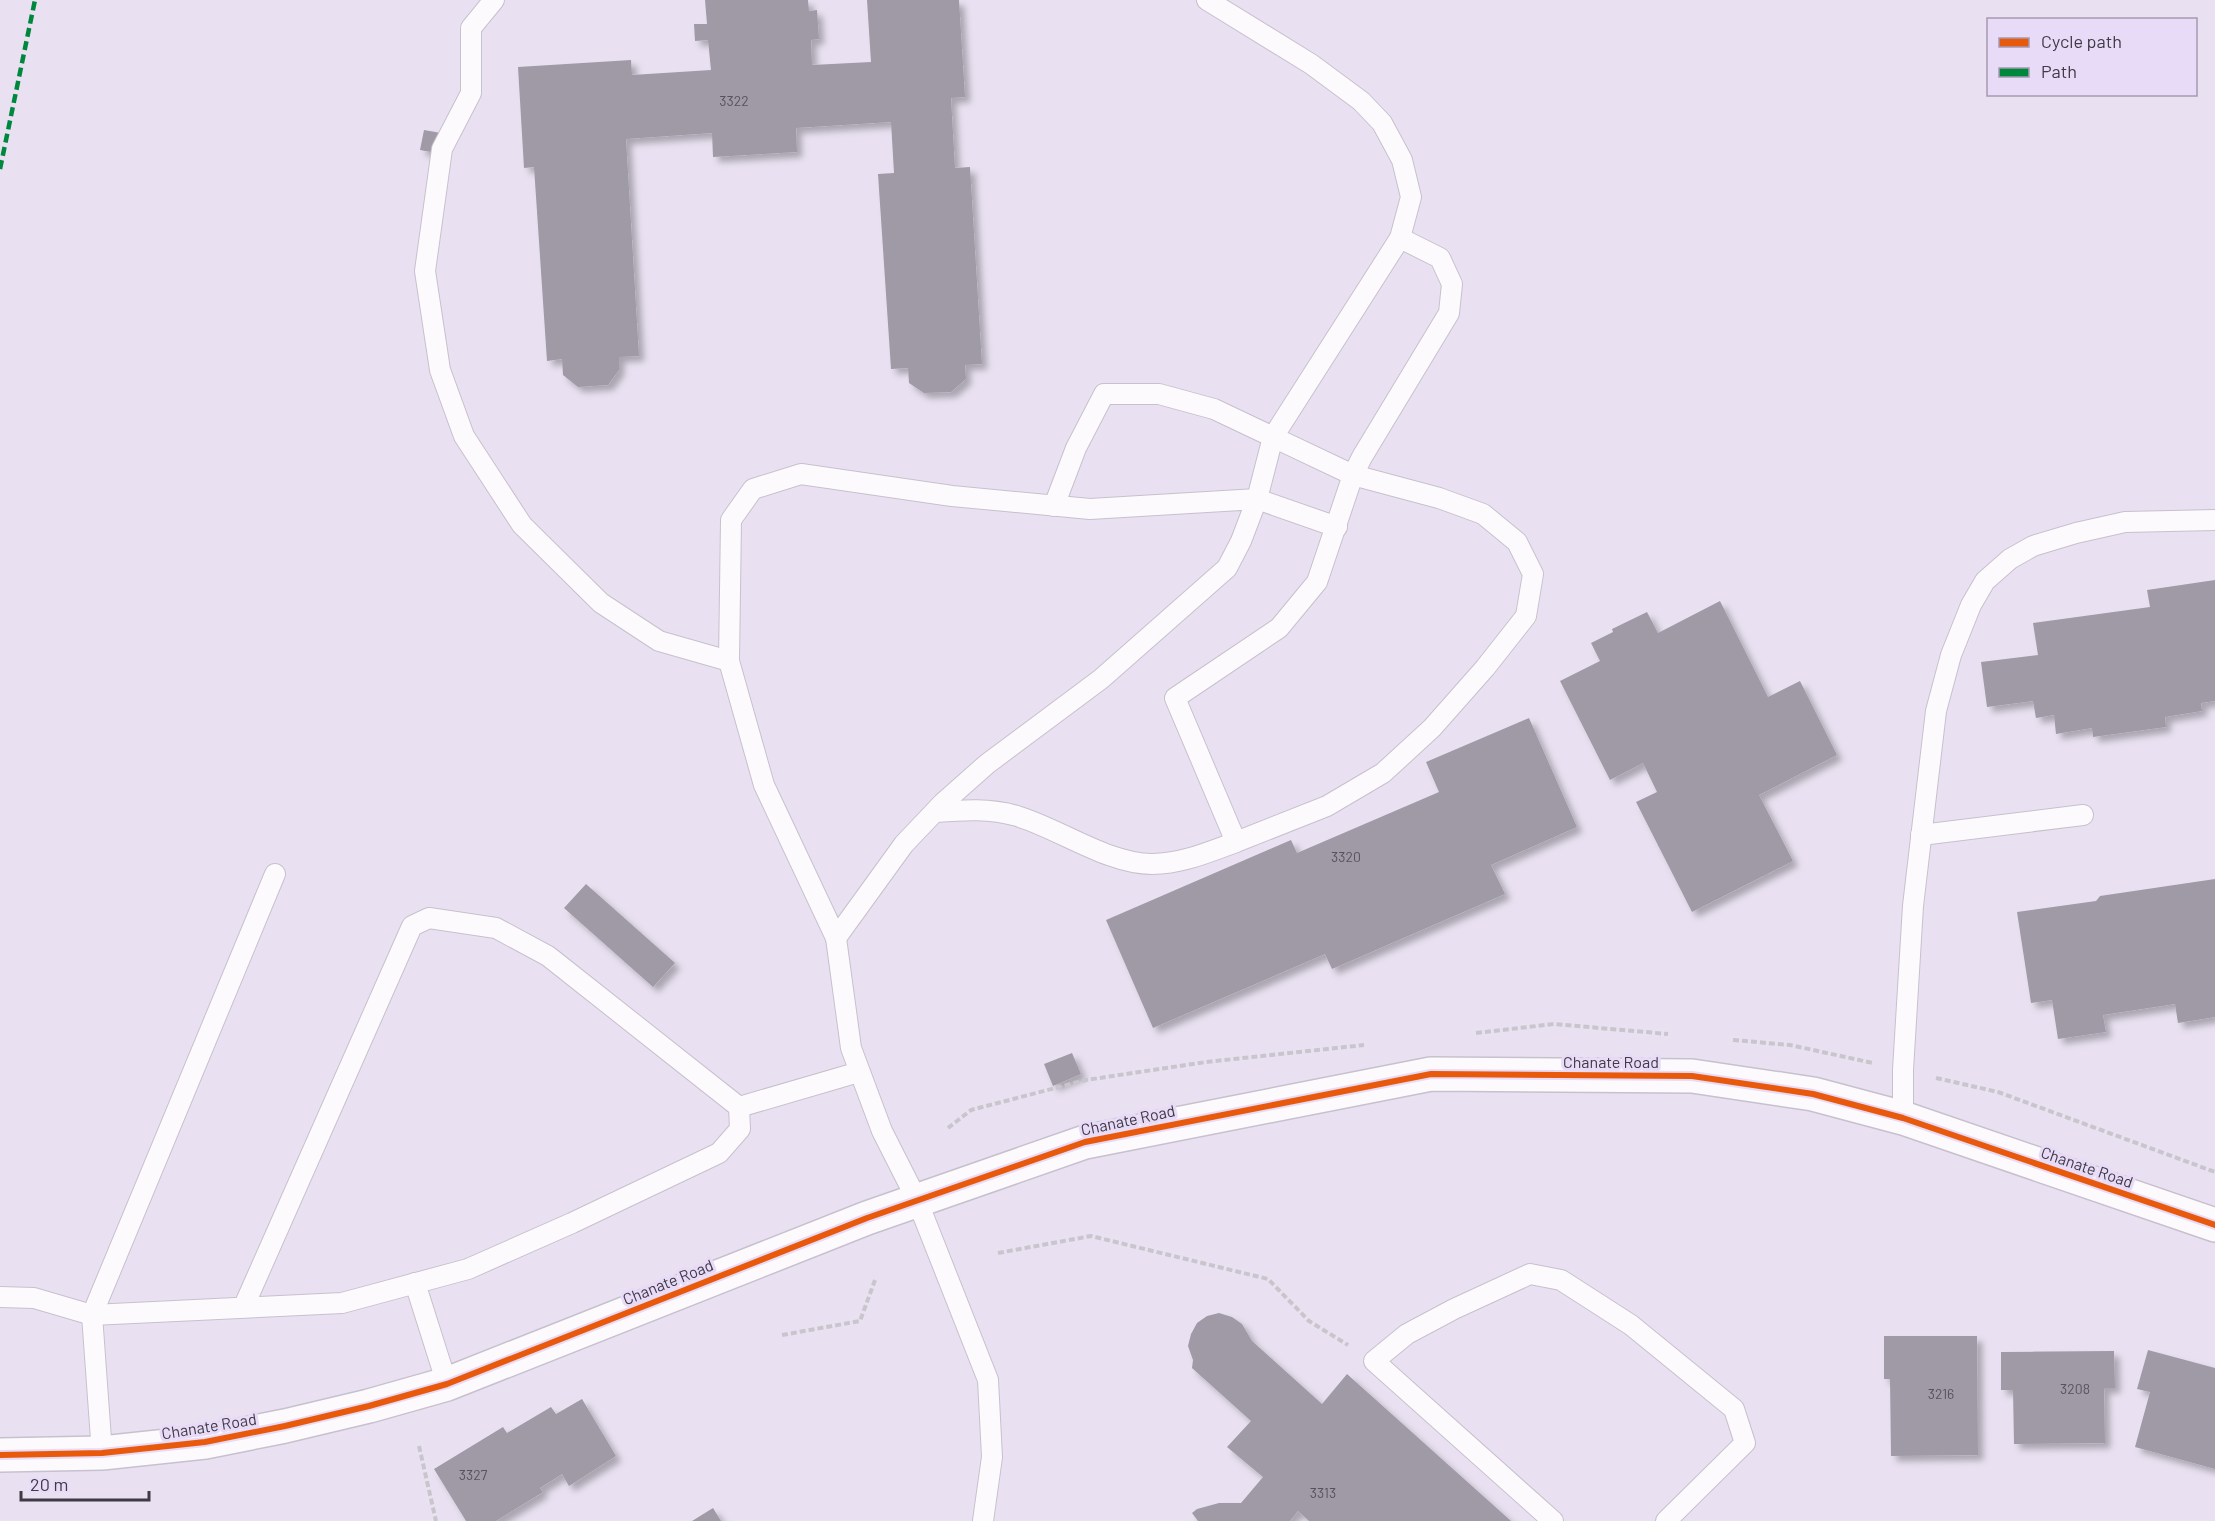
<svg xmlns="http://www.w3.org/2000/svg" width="2215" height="1521" viewBox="0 0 2215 1521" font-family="Barlow,sans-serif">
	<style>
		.building { fill: #a09aa6; filter: url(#shadow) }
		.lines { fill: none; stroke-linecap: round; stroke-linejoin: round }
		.lane-casing { stroke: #c7c0cd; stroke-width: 22 }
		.secondary-casing { stroke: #c7c0cd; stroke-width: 36 }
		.path { stroke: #c8c6cc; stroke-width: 4; stroke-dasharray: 6 3; stroke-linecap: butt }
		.lane { stroke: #fcfafd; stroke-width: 20 }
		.secondary { stroke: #fcfafd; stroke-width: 33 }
		.quiet { stroke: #00873e; stroke-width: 4.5; stroke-dasharray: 9 4.5; stroke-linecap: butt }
		.cycleway-casing { stroke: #e8dbf7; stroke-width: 10 }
		.cycleway { stroke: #e8590c; stroke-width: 6 }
		.labels { text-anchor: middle; stroke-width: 6; stroke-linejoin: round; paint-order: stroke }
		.number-label { font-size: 14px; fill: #57525d }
		.street-label { font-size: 16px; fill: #3f3a45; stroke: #e8dbf7 }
	</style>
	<defs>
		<filter id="shadow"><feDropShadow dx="5.5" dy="5.5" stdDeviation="3" flood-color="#0004"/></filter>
	</defs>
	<rect width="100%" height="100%" fill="#e9e1f1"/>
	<g class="building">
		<path d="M705,0h103l1,11 8,-1 2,29 -8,1 1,25 59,-3 -4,-62h92l6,97 -14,1 4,70 15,-1 12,197 -17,1 1,14 -15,13 -27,1 -15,-10 -1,-15 -17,1 -13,-195 16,-1 -3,-51 -95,6 1,24 -84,5 -1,-24 -86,6 13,217 -20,1v13l-11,15 -30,2 -15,-12 -1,-16 -15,2 -13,-194 -10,1 -6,-101 113,-7 1,15 79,-5 -3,-30 -13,1 -1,-17h13z"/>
		<path d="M424,130l17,3 -4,20 -17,-3z"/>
		<path d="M2215,580v121l-14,2 1,8 -37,6 1,10 -73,10 -1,-9 -36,6 -2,-19 -18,3 -3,-17 -46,6 -6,-45 57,-7 -5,-32 117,-16 -3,-17z"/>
		<path d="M1720,601l48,96 32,-16 37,74 -78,40 34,66 -101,51 -56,-110 21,-10 -14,-29 -33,17 -50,-99 40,-20 -9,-18 22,-11 -1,-3 35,-17 11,21z"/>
		<path d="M1529,718l48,109 -86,38 14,29 -173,75 -7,-15 -172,74 -47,-108 185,-80 6,13 142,-61 -13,-30z"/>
		<path d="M2215,879v138l-37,6 -3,-19 -72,11 3,17 -48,7 -6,-39 -21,3 -14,-91 79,-11 4,-5z"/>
		<path d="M586,884l89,79 -22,24 -89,-79z"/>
		<path d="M1072,1053l9,21 -28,12 -9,-22z"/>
		<path d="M1219,1313l13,4 10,7 10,17 70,63 25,-30 164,147h-202l-11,-10 -8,10h-92l-6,-8 5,-4 22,-6h22l22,-26 -36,-30 24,-26 -59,-53 1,-8 -5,-14 3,-12 6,-11 10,-7z"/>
		<path d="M1884,1336h93l1,119 -87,1 -1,-77h-6z"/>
		<path d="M2148,1350l67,18v101l-80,-22 15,-55 -13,-3z"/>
		<path d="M2114,1351l1,37h-11l1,55 -91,1 -1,-54h-12v-38z"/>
		<path d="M582,1399l34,57 -47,30 -7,-12 -22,14 3,4 -47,29h-30l-32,-52 69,-42 4,6 44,-26 5,7z"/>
		<path d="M713,1508l8,13h-29z"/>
	</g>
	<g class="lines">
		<g class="lane-casing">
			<g id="lane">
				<path d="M494,0l-23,28v65l-29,56 -17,122 15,99 24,66 58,89 79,78 58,38 70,20"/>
				<path d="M1207,0l104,64 50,37 21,22 20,37 9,37 -11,41 -127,199 -16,62 -16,42 -14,27 -126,111 -114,85 -44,39 -39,41 -68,94 -72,-153 -35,-124 2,-141 22,-31 48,-15 151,22 138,13 167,-10 80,28"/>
				<path d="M1054,506l22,-58 28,-54h55l55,15 139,66 86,23 44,16 34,28 16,32 -7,42 -41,52 -53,60 -49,45 -56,33 -91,36 -61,-144 104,-70 38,-46 36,-107 9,-18 87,-144 3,-29 -12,-26 -40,-20"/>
				<path d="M935,812c28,-2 55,-4 82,4 43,13 91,48 135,48 29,0 57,-12 84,-22"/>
				<path d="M1921,835l162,-20"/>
				<path d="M836,938l15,110 31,83 35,69 71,180 4,77 -9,64"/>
				<path d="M739,1107l120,-35"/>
				<path d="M1903,1118v-48l10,-164 23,-195 15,-56 20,-50 14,-24 25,-22 23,-13 43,-13 49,-11 90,-2"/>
				<path d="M415,1283l32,101"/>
				<path d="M0,1297l34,1 58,17 250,-12 126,-34 104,-46 147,-70 21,-24 -1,-22 -191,-151 -52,-28 -67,-10 -17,8 -168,380"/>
				<path d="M102,1453l-10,-138 183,-441"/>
				<path d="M1553,1521l-179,-160 33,-27 47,-25 76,-35 31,6 70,45 103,84 11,34 -79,78"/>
			</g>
		</g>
		<g class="secondary-casing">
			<path id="secondary" d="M0,1455l102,-2 103,-11 80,-16 84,-20 78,-22 420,-166 218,-76 346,-68 261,2 121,18 90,24 312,107"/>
		</g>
		<g class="path">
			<path d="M1476,1033l78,-9 114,10"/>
			<path d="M1733,1040l57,5 83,18"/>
			<path d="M1936,1078l62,14 217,80"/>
			<path d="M948,1128l23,-18 115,-30 120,-18 158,-17"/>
			<path d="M998,1253l93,-17 177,43 41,42 39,24"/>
			<path d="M782,1335l78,-14 15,-41"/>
			<path d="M419,1446l17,75"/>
		</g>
		<use href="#lane" class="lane"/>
		<use href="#secondary" class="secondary"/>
		<path class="quiet" d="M0,169l35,-169"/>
		<g class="cycleway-casing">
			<path id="cycleway" d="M0,1455l102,-2 103,-11 80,-16 84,-20 78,-22 420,-166 218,-76 346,-68 261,2 121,18 90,24 312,107"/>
		</g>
		<use href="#cycleway" class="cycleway"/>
	</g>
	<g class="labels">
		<g class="number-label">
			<text x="734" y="106">3322</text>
			<text x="1346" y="862">3320</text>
			<text x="2075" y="1394">3208</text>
			<text x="1941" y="1399">3216</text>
			<text x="473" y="1480">3327</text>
			<text x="1323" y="1498">3313</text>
		</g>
		<g class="street-label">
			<text x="1611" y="1068">Chanate Road</text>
			<text transform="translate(1128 1120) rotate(-12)" y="6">Chanate Road</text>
			<text transform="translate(2087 1167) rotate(19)" y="6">Chanate Road</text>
			<text transform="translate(668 1282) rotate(-22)" y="6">Chanate Road</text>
			<text transform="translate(209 1426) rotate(-9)" y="6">Chanate Road</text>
		</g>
	</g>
	<rect x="1987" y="18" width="210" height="78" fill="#e8dbf7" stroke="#a49bb0" stroke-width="1.5"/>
	<rect x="1999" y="38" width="30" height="9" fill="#e8590c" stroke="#a49bb0" stroke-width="1.5"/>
	<text x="2041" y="48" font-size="18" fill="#3f3a45">Cycle path</text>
	<rect x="1999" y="68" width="30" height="9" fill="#00873e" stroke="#a49bb0" stroke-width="1.5"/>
	<text x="2041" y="78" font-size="18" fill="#3f3a45">Path</text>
	<path d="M21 1491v9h128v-9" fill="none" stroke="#3f3a45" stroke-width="3"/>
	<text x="30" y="1491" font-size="18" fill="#3f3a45" stroke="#e8dbf7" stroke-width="4.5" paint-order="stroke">20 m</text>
</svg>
